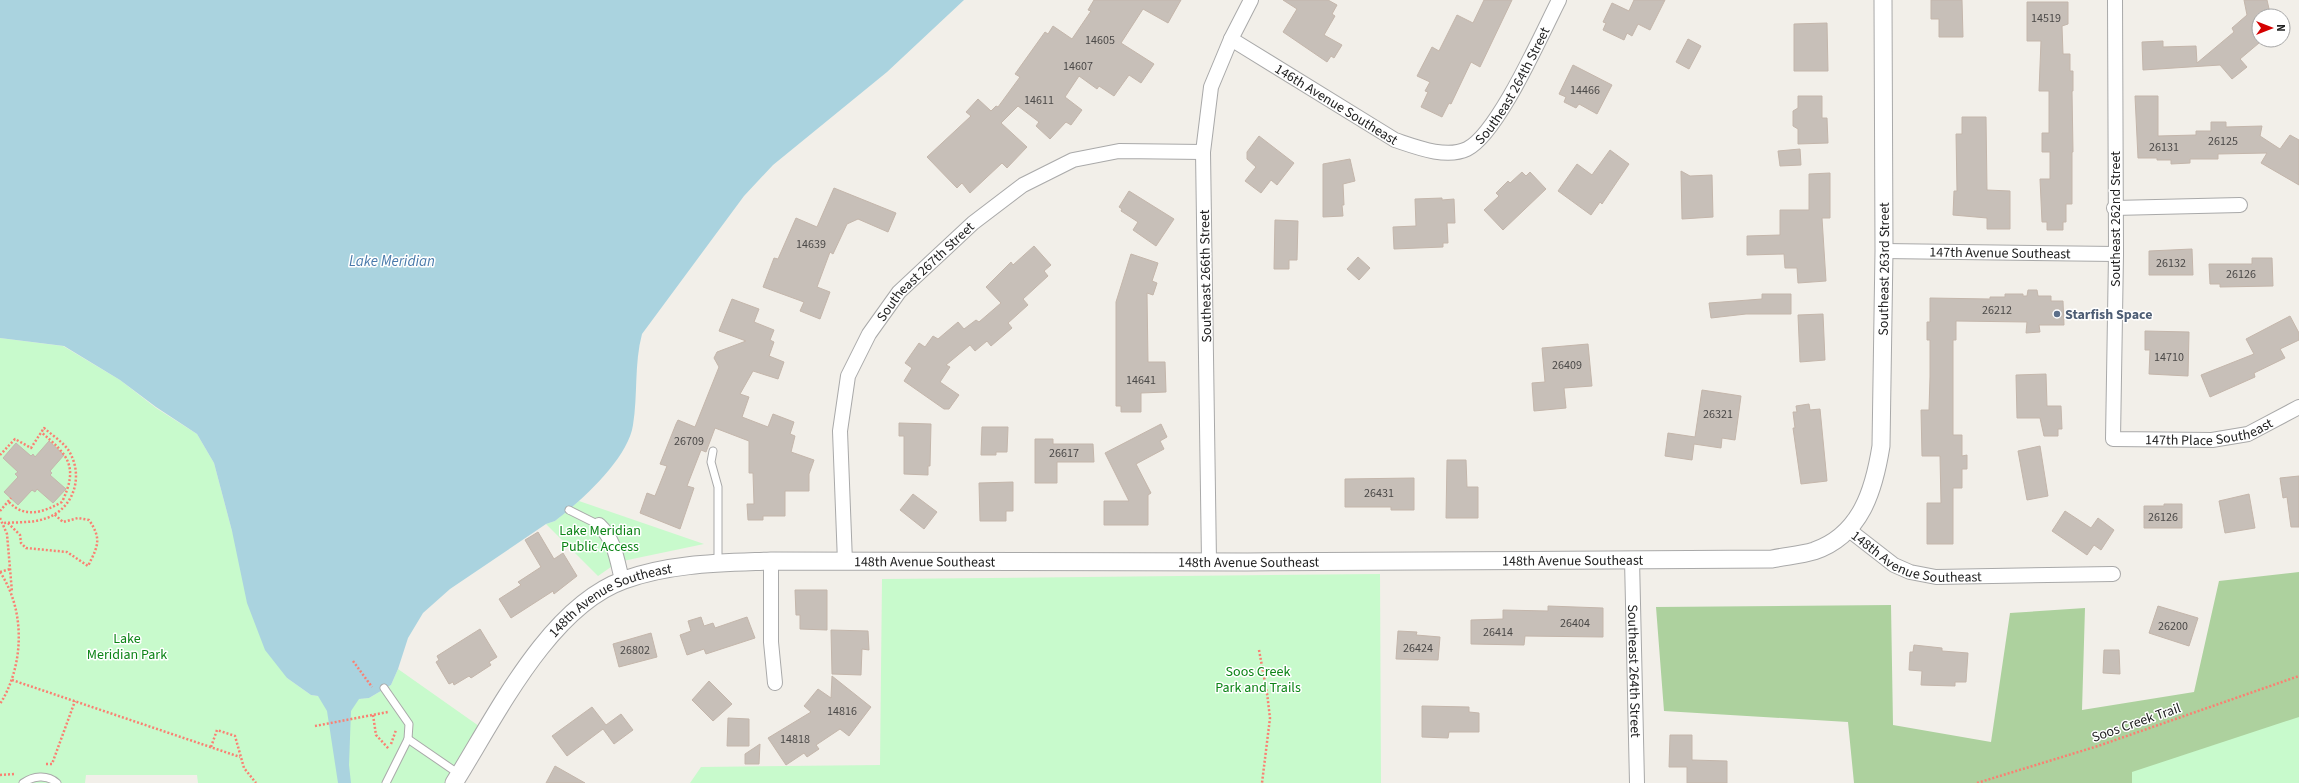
<svg xmlns="http://www.w3.org/2000/svg" width="2299" height="783" viewBox="0 0 2299 783" font-family="'Source Sans 3',sans-serif">
	<style>
		.forest { fill: #add19e }
		.park { fill: #c8facc }
		.water { fill: #aad3df }
		.building { fill: #c7bfb8; stroke: #c4b6ab }
		.lines { fill: none; stroke-linecap: round; stroke-linejoin: round }
		.service-casing { stroke: #a9a9a9; stroke-width: 9 }
		.minor-casing { stroke: #a9a9a9; stroke-width: 16 }
		.tertiary-casing { stroke: #a9a9a9; stroke-width: 19 }
		.path { stroke: #fa8072; stroke-width: 2.5; stroke-dasharray: 2 2; stroke-linecap: butt }
		.service { stroke: #fff; stroke-width: 7 }
		.minor { stroke: #fff; stroke-width: 14 }
		.tertiary { stroke: #fff; stroke-width: 17 }
		.service-dot { fill: #5c6f8a; stroke: #fff; stroke-width: 1.5 }
		.labels { text-anchor: middle; stroke-width: 3; stroke-linejoin: round; paint-order: stroke }
		.number-label { font-size: 12px; fill: #4b4948 }
		.street-label { font-size: 14px; fill: #222; stroke: #fff }
		.service-label { font-size: 14px; font-weight: bold; fill: #4e5e75; stroke: #fff; text-anchor: start }
		.park-label { font-size: 14px; fill: #0c8416; stroke: #fff }
		.water-label { font-size: 15px; font-style: italic; fill: #4a7aab; stroke: #fff }
	</style>
	<rect width="100%" height="100%" fill="#f2efe9"/>
	<path class="forest" d="M2299,572v211h-445l-6,-61 -184,-11 -8,-104 235,-2 2,120 98,17 19,-129 75,-5 -3,102 112,-18 25,-111z"/>
	<g class="park">
		<path d="M0,338l63,8 57,34 36,28 41,26 17,29 18,68 55,147 24,17 32,5 26,-2 22,-13 7,-16 88,62 -32,52h-256l-1,-8h-111l-1,8h-85z"/>
		<path d="M579,501l125,43 -86,18 -20,14 -52,-52 9,-3z"/>
		<path d="M1380,574l1,209h-691l11,-16 179,-2 2,-186z"/>
		<path d="M2299,717v66h-167v-11z"/>
	</g>
	<path class="water" d="M0,0h964l-77,72 -114,93 -29,31 -102,138c-8,30 -4,61 -9,91 -5,34 -52,76 -78,96l-9,3 -96,65 -27,24 -15,25 -10,31 -7,16 -22,13 -10,1 -8,12 -2,54 2,18h-13l-11,-72 -9,-15 -7,-1 -24,-17 -22,-28 -18,-47 -15,-72 -18,-68 -17,-29 -41,-27 -36,-27 -56,-34 -64,-8z"/>
	<g class="building">
		<path d="M1094,0h87l-13,23 -25,-14 -22,34 33,21 -13,19 -12,-8 -15,21 -15,-10 -2,3 -18,-13 -14,21 17,13 -11,15 -5,-3 -16,17 -14,-13 3,-4 -21,-16 -17,17 26,24 -20,21 -5,-5 -32,30 -8,-10 -5,5 -30,-31 44,-41 -5,-4 12,-13 13,12 5,-5 2,1 22,-30 -5,-3 30,-42 3,2 5,-8 19,13 19,-28 -3,-1z"/>
		<path d="M1283,0h45l9,5 -5,9 3,2 -11,19 18,10 -8,13 -3,-2 -4,6 -44,-30 14,-23z"/>
		<path d="M1484,0h28l-32,67 -9,-5 -20,42 -2,-1 -7,14 -21,-10 7,-15 -3,-1 5,-9 -13,-6 15,-29 7,4 18,-36 16,8z"/>
		<path d="M1634,0h31l-15,30 -12,-6 -6,12 -5,-3 -3,7 -21,-10 3,-7 -3,-1 9,-19 17,8z"/>
		<path d="M1931,0h31l1,37h-24v-18h-8z"/>
		<path d="M2244,0h23l3,13 -11,1v29l-19,16 7,8 -15,12 -12,-14 -77,5 -1,-28 21,-1v6l33,-1 1,17 37,-31 -2,-4 15,-13z"/>
		<path d="M2027,2h41v22l-6,2 1,28h7v17h3v20h-1l1,61h-1v52h-6v18h-3v8h-16v-8h-5l-2,-43h10v-27h-8v-19h7v-42h-10l2,-50h-14z"/>
		<path d="M1827,23l1,48h-34v-47z"/>
		<path d="M1688,39l13,7 -12,23 -13,-7z"/>
		<path d="M1573,65l39,20 -15,29 -18,-10 -3,4 -12,-6 2,-5 -7,-3z"/>
		<path d="M1798,96h24v22h5l1,25 -30,1v-15l-5,-3v-15l5,-3z"/>
		<path d="M2135,96h23v40l38,-1v-4h15v-9h15v5l36,-1 -2,10 20,13 10,-14 9,5v45l-38,-22 6,-10 -49,1v5h-28v4l-19,1v-4h-14v-2h-19z"/>
		<path d="M1962,117h24l1,73 23,1v38h-23v-11l-34,-3 1,-24h3l-1,-57h6z"/>
		<path d="M1259,136l35,27 -17,22 -6,-5 -10,13 -16,-12 11,-14 -9,-8v-7z"/>
		<path d="M1800,149l1,16 -21,1 -2,-15z"/>
		<path d="M1610,150l19,14 -27,40 -2,-2 -9,13 -33,-24 19,-27 15,11z"/>
		<path d="M1350,159l5,22 -12,3 1,21h-2l1,11 -20,1v-53z"/>
		<path d="M1681,171l9,5 22,-1 1,42 -31,2z"/>
		<path d="M1522,172l4,4 4,-4 16,17 -43,41 -19,-20 15,-14 -3,-3 12,-12 2,2z"/>
		<path d="M1830,173v45h-8l4,63 -28,2 -1,-15h-12l-1,-14 -37,1v-19l33,-1v-25h29v-36z"/>
		<path d="M834,188l62,25 -8,19 -30,-13 -11,5 -14,30 -3,-2 -13,35 13,5 -10,27 -20,-8 4,-9 -41,-15 11,-29 4,1 18,-41 21,9z"/>
		<path d="M1129,191l45,28 -18,27 -23,-16 5,-8 -17,-11 1,-2 -3,-2z"/>
		<path d="M1442,198v2l12,-1 1,24h-8l1,20h-5v4l-49,2 -1,-22 23,-1 -1,-27z"/>
		<path d="M1275,220l23,1 -1,39h-8v9h-15z"/>
		<path d="M1034,246l17,19 -7,6 4,5 -25,23 5,6 -20,18 4,5 -21,18 -4,-5 -12,10 -5,-6 -24,20 4,2 -10,15 19,13 -10,14h-5l-40,-28 8,-13 -7,-5 14,-20 6,4 8,-11 5,3 20,-17 6,7 12,-9 3,2 22,-19 -15,-16 25,-25 2,3z"/>
		<path d="M2192,249l1,26h-44v-24z"/>
		<path d="M1131,254l27,9 -6,18 5,2 -4,12 -6,-2 1,69h17l1,30 -25,1v19h-20v-6h-5v-104z"/>
		<path d="M1358,257l12,11 -11,12 -12,-11z"/>
		<path d="M2252,258h20l1,28 -53,1v-3h-10l-1,-20h43z"/>
		<path d="M2028,290h9l1,6h13v5h12l1,24h-25l1,7 -14,1 1,-11 -71,-1v19h-3v95h9v21l5,-1v14h-5v19h-9v56h-26v-41h14l-1,-47h-18l-1,-46h8l1,-33v-37h-3v-18h3v-24l60,1v-2h15v-3h18v2h4z"/>
		<path d="M1762,294h29v20h-45l-35,4 -2,-15 53,-4z"/>
		<path d="M732,299l27,10 -5,13 20,8 -4,10 4,2 -5,14 15,6 -6,17 -25,-8 -13,23 9,3 -7,20 26,10 5,-13 21,8 -4,12 5,2 -4,16 23,8 -5,14v17h-24v25h-22v4h-15l-1,-16h7l-1,-31h-4v-32l-34,-13 -9,24 -5,-2 -14,36 7,2 -14,41 -40,-16 7,-20 8,3 12,-30 -7,-2 16,-40 2,-4 17,7 24,-60 -5,-9 3,-6 29,-11 -27,-10z"/>
		<path d="M1823,314l2,46 -25,2 -2,-47z"/>
		<path d="M2290,316l9,17v7l-19,9 5,9 -31,15 1,4 -45,20 -9,-22 53,-21 -8,-15z"/>
		<path d="M2145,331l44,1 -1,44 -39,-2 1,-24h-5z"/>
		<path d="M1588,344l4,42 -28,2 2,20 -32,3 -2,-28 13,-1 -3,-34z"/>
		<path d="M2046,374l1,32h14l1,23h-4v7h-14l-4,-18h-23l-1,-43z"/>
		<path d="M1702,390l39,6 -6,44 -13,-2 -1,10 -27,-4 -2,16 -27,-4 3,-23 27,4z"/>
		<path d="M1809,404l1,6 10,-1 7,72 -26,3 -8,-56h2l-2,-16h4l-1,-6z"/>
		<path d="M899,423l32,1 -1,42h-2v9l-24,-1v-38h-5z"/>
		<path d="M1161,424l6,13 -7,4 4,8 -28,15 15,29 -3,2v30h-44v-24h25l-24,-48z"/>
		<path d="M982,427h26l-1,25h-11v3h-15z"/>
		<path d="M1035,439h18v5h40l1,18h-37v21h-22z"/>
		<path d="M49,441l15,14 -14,16 2,2 -2,2 16,14 -13,14 -16,-14 -2,3 -3,-2 -14,15 -14,-13 14,-15 -3,-3 3,-2 -15,-14 13,-15 15,13 2,-2 2,3z"/>
		<path d="M2040,446l8,50 -21,4 -9,-49z"/>
		<path d="M1447,460h19l1,27h11v31h-32z"/>
		<path d="M2299,476v51h-8l-4,-30 -4,1 -3,-20z"/>
		<path d="M1414,478v32h-23v-3h-46v-28z"/>
		<path d="M1013,482v29h-7v10h-26l-1,-38z"/>
		<path d="M913,494l24,18 -13,17 -24,-19z"/>
		<path d="M2249,494l6,34 -30,5 -6,-32z"/>
		<path d="M2164,504h18v24h-38v-22h20z"/>
		<path d="M2065,511l26,17 7,-10 16,12 -13,20 -7,-5 -7,10 -35,-24z"/>
		<path d="M538,532l16,27 9,-6 14,23 -23,18 -1,-3 -42,27 -12,-19 22,-14 -3,-3 23,-15 -16,-27z"/>
		<path d="M795,590h32v40l-27,-1v-14h-4z"/>
		<path d="M1548,606l55,2v29l-78,-1 -1,9 -53,-1v-24l32,-1v-9l45,1z"/>
		<path d="M2158,606l40,12 -9,28 -40,-13z"/>
		<path d="M701,617l3,9 9,-3 2,5 32,-11 8,21 -49,16 -2,-5 -17,6 -7,-20 11,-4 -3,-10z"/>
		<path d="M480,629l17,28 -8,5 2,3 -20,13 -2,-2 -15,9 -1,-3 -4,2 -13,-22 3,-2 -2,-4z"/>
		<path d="M831,630l37,1 1,19 -7,-1 -1,26 -29,-1z"/>
		<path d="M1398,631l19,1 -1,3 24,2 -2,23 -42,-1z"/>
		<path d="M651,633l6,24 -38,10 -6,-23z"/>
		<path d="M1914,645l28,3v3l26,2 -2,29h-11v4l-34,-1 1,-14 -13,-1 1,-18h3z"/>
		<path d="M2104,650h15l1,24 -17,-1z"/>
		<path d="M832,676l39,31 -22,29 -9,-7 -24,16 3,4 -12,8 -3,-4 -18,12 -18,-27 43,-26 -7,-6 14,-17 13,9z"/>
		<path d="M709,681l23,23 -19,17 -21,-21z"/>
		<path d="M1422,706l47,1v5l10,1v19h-30l-1,6 -26,-1z"/>
		<path d="M592,707l14,18 15,-11 12,16 -19,14 -11,-15 -36,27 -15,-20z"/>
		<path d="M728,718l21,1v27h-22z"/>
		<path d="M1670,735h22v25l35,1v22h-40v-16h-18z"/>
		<path d="M760,744l-1,20h-14v-10z"/>
		<path d="M555,766l30,17h-39z"/>
	</g>
	<g class="lines">
		<g class="service-casing">
			<g id="service">
				<path d="M713,451l-2,11 7,25v76"/>
				<path d="M569,510l30,15"/>
				<path d="M384,688l25,36 -1,15 -22,44"/>
				<path d="M408,739l51,35"/>
				<path d="M23,783c10,-7 24,-9 34,0"/>
			</g>
		</g>
		<g class="minor-casing">
			<g id="minor">
				<path id="s1" d="M2115,0l1,254 -3,185 99,1 36,-6 51,-27"/>
				<path id="s2" d="M1231,39l164,101c21,7 51,19 72,9 31,-15 75,-116 92,-149"/>
				<path d="M2114,208l126,-3"/>
				<path id="s3" d="M1884,251l232,3"/>
				<path d="M599,525c16,15 18,35 23,55"/>
				<path id="s4" d="M1849,530l45,35 16,7 26,5 177,-3"/>
				<path id="s5" d="M1632,559l5,224"/>
				<path d="M771,561v81l4,41"/>
				<path d="M1209,561l-6,-409 8,-65 20,-48 20,-39"/>
				<path id="s6" d="M845,562l-5,-131 8,-55 21,-42 30,-42 74,-69 50,-38 50,-25 46,-9 84,1"/>
			</g>
		</g>
		<g class="tertiary-casing">
			<g id="tertiary">
				<path id="s7" d="M454,783c41,-65 94,-176 170,-203 47,-17 97,-17 147,-19l476,1 525,-3c14,-3 29,-4 42,-8 47,-16 60,-61 67,-105l3,-195 -1,-251"/>
			</g>
		</g>
		<g class="path">
			<path d="M0,455l15,-16 16,9 13,-20c8,7 19,14 25,23 15,25 5,57 -22,67 -13,5 -29,4 -43,5"/>
			<path d="M9,502c16,17 35,10 53,0 17,-36 6,-47 -21,-70"/>
			<path d="M0,511l11,-13"/>
			<path d="M0,518l7,16 5,58"/>
			<path d="M8,523l12,12 1,8 5,5 41,4 21,14c10,-20 14,-27 1,-46l-11,-2 -15,4 -9,-8"/>
			<path d="M0,572c26,39 24,94 0,132"/>
			<path d="M0,572l10,-3"/>
			<path d="M1259,650l8,43 3,25 -8,65"/>
			<path d="M353,661l19,26"/>
			<path d="M12,680l228,77"/>
			<path d="M373,715l3,20 13,14"/>
			<path d="M315,726l73,-14"/>
			<path d="M391,744l5,-14"/>
			<path d="M211,747l6,-17 18,6 9,32 12,15"/>
			<path d="M46,764h6l23,-63"/>
			<path d="M0,775l15,-1"/>
			<path d="M1977,783l121,-37 201,-70"/>
		</g>
		<use href="#service" class="service"/>
		<use href="#minor" class="minor"/>
		<use href="#tertiary" class="tertiary"/>
	</g>
	<circle class="service-dot" cx="2057" cy="314" r="4"/>
	<g class="labels">
		<g class="number-label">
			<text x="2046" y="22">14519</text>
			<text x="1100" y="44">14605</text>
			<text x="1078" y="70">14607</text>
			<text x="1585" y="94">14466</text>
			<text x="1039" y="104">14611</text>
			<text x="2223" y="145">26125</text>
			<text x="2164" y="151">26131</text>
			<text x="811" y="248">14639</text>
			<text x="2171" y="267">26132</text>
			<text x="2241" y="278">26126</text>
			<text x="1997" y="314">26212</text>
			<text x="2169" y="361">14710</text>
			<text x="1567" y="369">26409</text>
			<text x="1141" y="384">14641</text>
			<text x="1718" y="418">26321</text>
			<text x="689" y="445">26709</text>
			<text x="1064" y="457">26617</text>
			<text x="1379" y="497">26431</text>
			<text x="2163" y="521">26126</text>
			<text x="1575" y="627">26404</text>
			<text x="2173" y="630">26200</text>
			<text x="1498" y="636">26414</text>
			<text x="1418" y="652">26424</text>
			<text x="635" y="654">26802</text>
			<text x="842" y="715">14816</text>
			<text x="795" y="743">14818</text>
		</g>
		<g class="street-label">
			<text dy="5" stroke="none"><textPath href="#s2" startOffset="346">Southeast 264th Street</textPath></text>
			<text dy="5" stroke="none"><textPath href="#s2" startOffset="124">146th Avenue Southeast</textPath></text>
			<text transform="translate(2115 219) rotate(-90)" y="5">Southeast 262nd Street</text>
			<text dy="5" stroke="none"><textPath href="#s3" startOffset="116">147th Avenue Southeast</textPath></text>
			<text dy="5" stroke="none"><textPath href="#s7" startOffset="1771">Southeast 263rd Street</textPath></text>
			<text dy="5" stroke="none"><textPath href="#s6" startOffset="318">Southeast 267th Street</textPath></text>
			<text transform="translate(1205 276) rotate(-91)" y="5">Southeast 266th Street</text>
			<text dy="5" stroke="none"><textPath href="#s1" startOffset="536">147th Place Southeast</textPath></text>
			<text dy="5" stroke="none"><textPath href="#s4" startOffset="76">148th Avenue Southeast</textPath></text>
			<text dy="5" stroke="none"><textPath href="#s7" startOffset="1220">148th Avenue Southeast</textPath></text>
			<text dy="5" stroke="none"><textPath href="#s7" startOffset="896">148th Avenue Southeast</textPath></text>
			<text dy="5" stroke="none"><textPath href="#s7" startOffset="572">148th Avenue Southeast</textPath></text>
			<text dy="5" stroke="none"><textPath href="#s7" startOffset="248">148th Avenue Southeast</textPath></text>
			<text dy="5" stroke="none"><textPath href="#s5" startOffset="112">Southeast 264th Street</textPath></text>
			<text transform="translate(2136 722) rotate(-19)" y="5">Soos Creek Trail</text>
		</g>
		<g class="service-label">
			<text x="2065" y="319">Starfish Space</text>
		</g>
		<g class="park-label">
			<text x="600" y="535">Lake Meridian<tspan x="600" dy="16">Public Access</tspan></text>
			<text x="127" y="643">Lake<tspan x="127" dy="16">Meridian Park</tspan></text>
			<text x="1258" y="676">Soos Creek<tspan x="1258" dy="16">Park and Trails</tspan></text>
		</g>
		<g class="water-label">
			<text x="392" y="266">Lake Meridian</text>
		</g>
	</g>
	<g transform="translate(2271 28) rotate(90)"><circle r="19" fill="#ffffff" stroke="#a7a7a7"/>
	<path d="M0-3L7 15L0 10L-7 15Z" fill="#d40000"/>
	<text y="-6" font-size="11" font-weight="bold" text-anchor="middle" fill="#222222">N</text>
	</g>
</svg>
